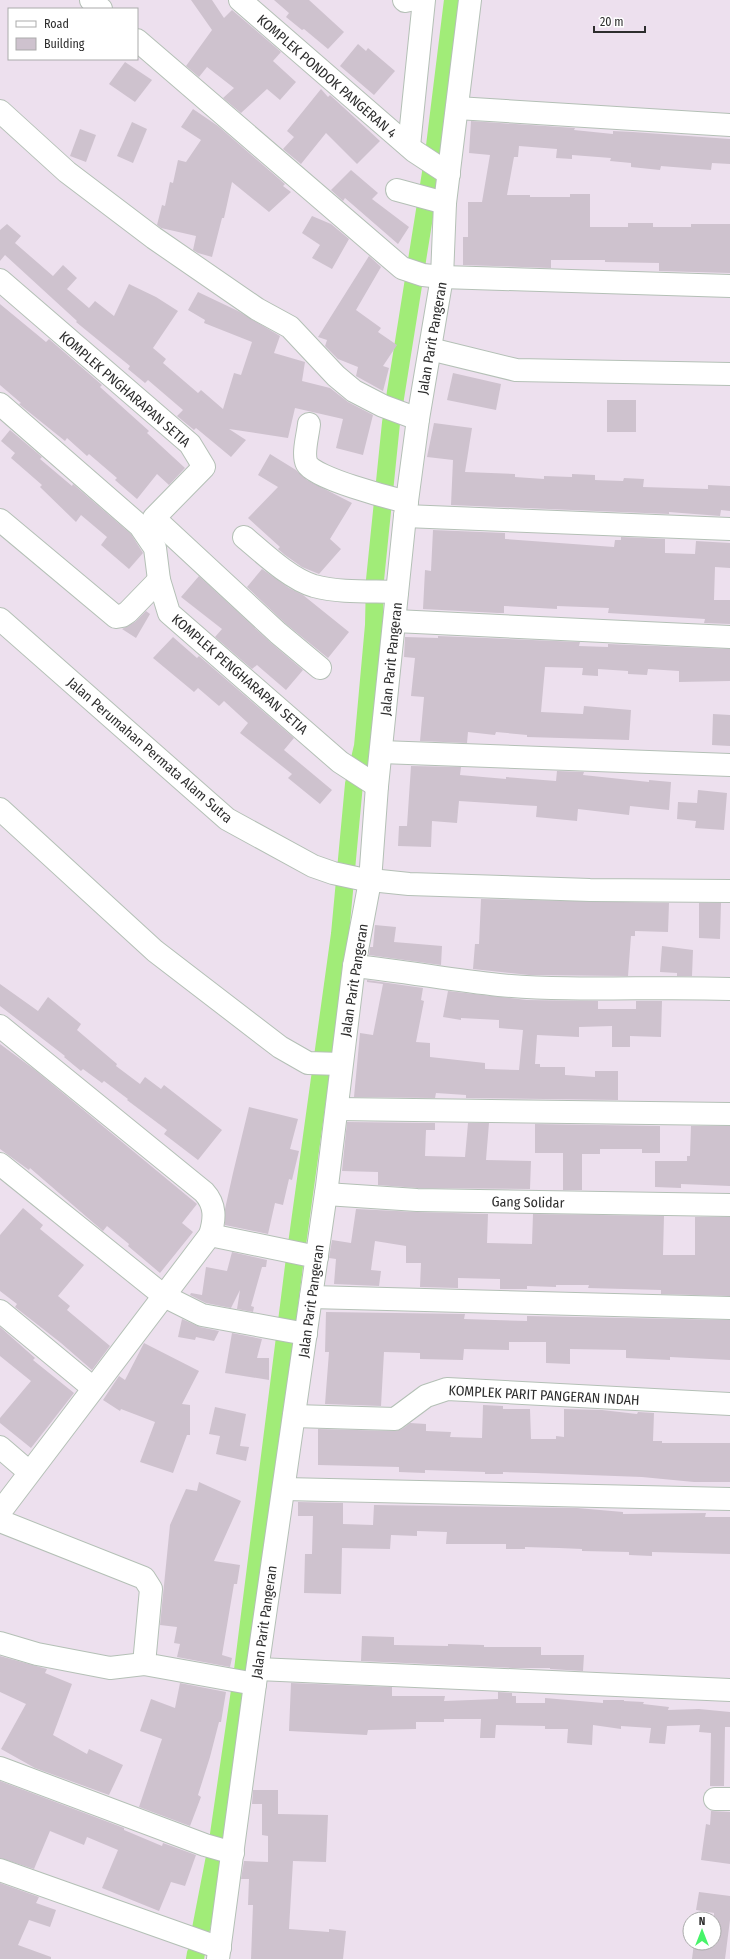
<svg xmlns="http://www.w3.org/2000/svg" width="730" height="1959" viewBox="0 0 730 1959" font-family="'Fira Sans Condensed',sans-serif">
	<style>
		.lines { fill: none; stroke-linecap: round; stroke-linejoin: round }
		.canal { stroke: #a1ec78; stroke-width: 18 }
		.building { fill: #cec2ce }
		.minor-casing { stroke: #b4c0b6; stroke-width: 24 }
		.minor { stroke: #fff; stroke-width: 22 }
		.labels { text-anchor: middle; stroke-width: 3; stroke-linejoin: round; paint-order: stroke }
		.street-label { font-size: 14px; fill: #2d2d2d; stroke: #fff }
	</style>
	<rect width="100%" height="100%" fill="#ede0ee"/>
	<g class="lines">
		<g class="canal">
			<path d="M200,1934l18,-93 25,-171 51,-404 46,-332 14,-150 9,-38 11,-121 1,-45 16,-157 43,-269 19,-154"/>
			<path d="M195,1959l1,-6"/>
		</g>
	</g>
	<g class="building">
		<path d="M191,0h21l12,18 8,-8 49,42 -8,9 23,21 -16,18 -13,-11 -26,24 -18,-15 11,-10 -27,-21 -8,10 -13,-11 26,-36z"/>
		<path d="M274,0h35l35,32 -16,17 -24,-20 -2,1 -16,-13 3,-4z"/>
		<path d="M358,44l8,7 2,-3 27,23 -21,24 -34,-29z"/>
		<path d="M125,62l27,18 -17,22 -26,-18z"/>
		<path d="M321,89l7,8 2,-2 50,46 -23,23 -31,-31 -25,31 -18,-15 11,-12 -7,-6z"/>
		<path d="M193,109l25,17 67,58 -2,2 8,6 -22,20 -37,-30 -8,36h-2l-10,39 -14,-4 -5,-3 3,-14 -35,-8 -4,-3 5,-20 3,1 5,-24 3,1 5,-23 8,2 15,-22 -20,-13z"/>
		<path d="M471,121l104,7 -1,2 39,4v-3l20,1 97,7v25l-18,-1 -1,7 -50,-4 -1,4 -29,-3v-4l-21,-2 1,-3 -39,-3v4l-16,-1 1,-9 -38,-3 -1,11h-4l-7,38h23v2h40v-3h20v33h38v-4h25v4h38v-3h39v49l-71,-2v-8l-54,-1v-2h-54v8l-88,-3v-28h5v-35h14l8,-47 -21,-2z"/>
		<path d="M132,122l15,7 -14,34 -16,-7z"/>
		<path d="M80,129l16,6 -10,27 -16,-6z"/>
		<path d="M351,170l27,23 -6,6 37,28 -11,17 -53,-46 -2,3 -12,-11z"/>
		<path d="M312,216l19,8 18,15 -17,30 -20,-11 8,-13 -18,-12z"/>
		<path d="M7,224l14,12 -6,7 38,33 10,-11 14,13 -10,11 22,19 6,-7 19,15 15,-32 27,13 22,14 -25,37 13,11 -3,4 35,30 3,-3 22,19 11,-36 7,2 11,-33 -48,-19 1,-3 -17,-10 10,-18 40,19 42,25 -6,17 31,9 -3,19 28,7 18,14 25,13 -10,40 -27,-7 7,-29 -48,-11 -7,30 -59,-9 17,11 -15,17 -35,-29 -2,2 -17,-14 6,-6 -35,-30 -3,3 -17,-14 2,-3 -54,-44 1,-1 -72,-66 -5,6v-31z"/>
		<path d="M369,256l12,11 -25,43 25,18 -3,4 19,13 -14,21 6,2 -6,23 -27,-15 2,-9 -20,-8 -13,-13 2,-6 -9,-3z"/>
		<path d="M0,304l46,38 3,-3 53,46 -2,2 49,44 -2,2 38,35 -16,17 -12,-11 -20,25 -22,-19 2,-2 -28,-24 -2,2 -20,-18 -2,3 -46,-37 2,-1 -21,-18z"/>
		<path d="M453,373l48,11 -5,26 -49,-10z"/>
		<rect x="607" y="400" width="29" height="32"/>
		<path d="M434,423l38,5 -7,44 50,2v3l29,2v-3l28,1v-3l23,1v5l28,1 1,-3 20,1 -1,8 65,2v-4l22,1v25l-9,-1 -1,6 -51,-4v2l-218,-9 2,-45 -26,-3z"/>
		<path d="M10,430l32,27 -2,2 32,27 1,-2 58,50 12,19 -14,16 -28,-24 6,-8 -26,-22 -5,7 -36,-35 2,-2 -31,-27 4,-5 -14,-12z"/>
		<path d="M270,454l26,16 11,10 45,23 -22,36 11,10 -22,25 -17,-7 -17,-12 -7,-6 2,-2 -32,-29 30,-31 -20,-12z"/>
		<path d="M433,530l72,3v6l109,8 1,-7h6v-3l44,2v14l30,1 1,-13 34,2v25l-15,-1 -1,33h16v24l-26,-1 1,-4 -97,-6 1,-5 -52,-2v3l-53,-3v7h-6l-75,-4 2,-39 6,1z"/>
		<path d="M262,569l27,19 14,7 46,37 -21,26 -42,-34 -39,-37z"/>
		<path d="M199,576l71,66 33,28 -17,20 -29,-25 -5,4 -37,-32 7,-8 -41,-32z"/>
		<path d="M146,611l4,3 -14,24 -14,-9 13,-7z"/>
		<path d="M438,636l142,6 -1,4 29,1v-3l122,5v32l-51,1v-11l-31,-2 -1,6 -19,-1v-3l-30,-2v7l-16,-1 1,-7 -38,-1 -4,45 42,2 1,-8 47,4 -2,30 -102,-3v-2l-31,-3 -1,3 -27,-3 -1,11 -47,-2 4,-44 -13,-1 4,-38 -11,-1 1,-20 33,1z"/>
		<path d="M173,637l24,21 2,-2 95,82 -10,12 48,40 -12,14 -32,-26 4,-4 -52,-41 8,-10 -24,-22 -5,5 -21,-18 -4,4 -41,-34z"/>
		<path d="M713,714l17,1v31l-18,-1z"/>
		<path d="M411,766l50,1 -1,8 46,4v-2l50,4 1,-10 27,1 -1,3 66,7v-2l22,2 -2,28 -39,-4 -1,9 -51,-6 -1,12 -41,-4 1,-11 -78,-5 -2,22 -25,-2 -1,26 -33,-1 1,-20h8z"/>
		<path d="M698,790l29,3 -3,37 -29,-2 1,-7 -19,-2 1,-17 19,1z"/>
		<path d="M481,899l188,4 -1,29 -33,-1v5h-4l-3,40 -99,-1 -56,-6 2,-25h4z"/>
		<path d="M699,903h22l-1,36 -21,-1z"/>
		<path d="M375,925l21,2 -2,15 48,4 -1,19 -72,-10 1,-8h3z"/>
		<path d="M662,946l31,4 -1,26h-15v-3l-17,-1z"/>
		<path d="M367,980l56,8 -2,12 3,1 -8,41 14,1v14l55,6v6l34,1 4,-40 -24,-2v-8l-38,-2v2l-18,-3 5,-26 79,9 71,1v8h38v-8h26l-1,36 -31,-1v11h-18v-21l-33,1v10l-42,-2 -2,29h5v3h25v8l30,2v-6h23v29l-152,-2v-3l-30,-2 -1,5 -81,-1 6,-64 13,2 10,-51 -16,-2z"/>
		<path d="M0,984l38,27 10,-14 33,27 -4,6 40,34 -1,2 24,18 5,-7 16,12 3,-4 58,45 -24,30 -34,-26 3,-4 -40,-30 1,-1 -24,-18 -2,2 -19,-14 -2,2 -17,-14 1,-1 -65,-50z"/>
		<path d="M0,1044l35,26 162,134 -15,19 11,9 -33,41 -32,-27 1,-2 -22,-18 -4,5 -73,-63 -1,2 -29,-21z"/>
		<path d="M249,1107l49,12 -8,30 9,2 -7,29 -3,-1 -6,26 -8,-2 -7,31 -43,-9v-16l8,-36z"/>
		<path d="M347,1122l88,1v7h-9l-1,26 40,1 3,-34h21l-3,37 45,1 -1,28 -112,-1 -40,-3v-13l-36,-1z"/>
		<path d="M535,1124l125,2v27h-18v-4h-42v5h-18v36h-19v-37h-28z"/>
		<path d="M691,1126h39v60l-49,-2v4l-26,-1v-26h32v-5h3z"/>
		<path d="M23,1208l20,17 -3,4 44,36 -26,31 12,10 -3,4 43,36 -18,24 -31,-27 -46,-36 2,-3 -17,-13v-56z"/>
		<path d="M356,1209l61,3 71,2 -1,29 45,1 1,-30 131,2 -1,39h32v-38h35v79l-69,-2v-4l-73,-2 1,-3h-33v2l-29,-1v3h-27v-10l-42,-1v10l-38,-1 1,-24h-15v-17l-31,-5 -4,29 10,1 -2,15 -45,-2 2,-25 -7,-1 3,-18 19,3z"/>
		<path d="M232,1252l35,8 -1,7h-4l-11,39 3,1 -1,5 -16,-3 3,-19 -9,18 -25,-5 -16,-8 1,-2 11,2 4,-28 21,4z"/>
		<path d="M326,1312l139,2 -1,5 63,2v-5l203,4v40l-60,-3v3l-44,-2v-8l-56,-1v15l-24,-1v-21h-37v8l-45,-1 -1,11 -43,-1v-6l-36,-1 -3,54 -56,-2 4,-52h-4z"/>
		<path d="M182,1319l18,8 19,4 -5,10 -18,-4 -1,3 -17,-3z"/>
		<path d="M0,1327l35,31 -2,2 41,33 -43,55 -31,-25v-5l31,-37 -31,-25z"/>
		<path d="M232,1333l30,6 -5,19h12v22l-44,-7z"/>
		<path d="M144,1343l55,28 -17,33 8,1v30h-3l-14,38 -33,-11 15,-40 -34,-13 -1,2 -17,-11 16,-24 6,4z"/>
		<path d="M483,1405l20,1v3h27l1,30h25v-3l8,1v-28l38,1 35,4 1,-2 16,1 -1,28h9v2h68v39h-36l-52,-5 -107,-4 -32,-1v2h-18v-2l-60,-2v3l-26,-1v-5l-81,-2v-36l77,2 7,-2 8,-6 16,1v7l25,1 -1,5 32,1z"/>
		<path d="M215,1407l31,7 -6,32 9,1 -3,14 -30,-7 4,-18 -11,-2z"/>
		<path d="M199,1482l42,19 -27,60 26,4 -3,19h-3l-12,71 10,3 -2,9 -53,-10 3,-13 -6,-1 3,-16 -17,-2 10,-100 16,-36 11,2z"/>
		<path d="M298,1502l45,1v21l30,1 1,-20 203,3 46,4v2l83,-1 -1,4h25v37l-78,-2v4l-23,-1v-3l-47,-1v-2l-23,-1 -34,-1v2h-19v-5h-60l1,-12 -30,-1v5l-26,-1 -1,14 -48,-1 -1,46 -37,-1 1,-39h7l1,-38h-15z"/>
		<path d="M362,1636l32,1v8l54,1v-2l36,1v2h57v8h43l-1,16 -33,-2v-1h-37l-152,-7z"/>
		<path d="M0,1656l47,13 -2,4 27,11 -19,51 34,19 2,-5 34,16 -14,30 -74,-27 -34,-19 25,-45 -26,-12z"/>
		<path d="M180,1683l46,9 -5,30h-2l-9,35 -12,38 3,2 -11,29 -51,-19 23,-68 -22,-8 11,-32 24,9z"/>
		<path d="M291,1683l101,4v9h53l-1,5 54,-2v-7l14,1v3h4v7h29v-5l58,5v-3h21v1l20,1 -1,2 26,3 -1,3 31,-1 31,3v15h-5l-1,59h-14l1,-53 -12,-1 1,-7 -33,1 -2,18 -16,-1 2,-15 -30,-2v3l-28,-4 -1,20 -25,-2 1,-14h-23v-3l-49,-1 -1,13h-15l1,-19h-37v3h-28v7l-48,1 -1,5 -78,-4z"/>
		<path d="M0,1781l124,47v2l38,16 1,-3 33,12 -11,31 -14,-4 -12,29 -57,-23 16,-38 -31,-13 -3,8 -34,-14 -16,38 -34,-11z"/>
		<path d="M253,1790h25v24l50,1 -2,47 -33,-1 -4,68 40,3v-3l17,2 -3,28h-92l2,-54h-5l1,-26h-8l3,-18 24,1v-26l-6,-1v-31h-10z"/>
		<path d="M711,1811l19,1v52l-29,-4 5,-36 4,1z"/>
		<path d="M0,1883l39,14 -3,6 20,7 -6,17 -21,-7 -11,25 33,12v2h-51z"/>
		<path d="M699,1892l31,4v24l-5,39h-33l2,-16h20v-30l-18,-3z"/>
	</g>
	<g class="lines">
		<g class="minor-casing">
			<g id="minor">
				<path d="M91,0l10,9"/>
				<path d="M240,0l174,151 35,23"/>
				<path d="M404,0l1,1 5,-1"/>
				<path d="M137,40l265,228 21,7 19,2 288,9"/>
				<path d="M457,108l273,17"/>
				<path d="M0,111l67,61 87,66 103,71 33,18 46,49 18,15 29,15 35,13"/>
				<path d="M409,146l15,-146"/>
				<path d="M397,190l48,13"/>
				<path d="M0,280l190,164 14,23 -50,51 124,115 42,35"/>
				<path d="M430,349l86,21 214,4"/>
				<path d="M0,404l140,122 15,22 4,32 10,33 171,149 37,24"/>
				<path d="M309,424c-1,11 -7,30 -2,40 7,14 83,34 100,38"/>
				<path d="M405,516l325,13"/>
				<path d="M0,520l116,97 6,-1 6,-4 31,-32"/>
				<path d="M244,537c19,16 46,42 70,49 27,7 56,5 83,6"/>
				<path d="M0,619l227,200 86,47 20,7 28,6 48,5 181,6 140,1"/>
				<path d="M395,621l335,16"/>
				<path d="M381,752l349,13"/>
				<path d="M0,809l155,142 125,96 28,16 33,1"/>
				<path d="M354,966c49,5 97,14 145,19 77,7 154,1 231,4"/>
				<path d="M0,1026l204,166c12,13 11,27 6,43l-210,277"/>
				<path d="M337,1109l393,5"/>
				<path d="M0,1164l164,132 38,19 104,19"/>
				<path d="M326,1194l91,6 313,5"/>
				<path d="M210,1235l107,22"/>
				<path d="M311,1297l419,11"/>
				<path d="M0,1311l93,77"/>
				<path d="M294,1416l101,3 31,-23 21,-7 283,15"/>
				<path d="M0,1447l29,25"/>
				<path d="M284,1489l446,10"/>
				<path d="M0,1521l144,57 7,11 -7,75 111,20"/>
				<path d="M0,1643l37,11 73,14 34,-4"/>
				<path d="M258,1669l472,21"/>
				<path d="M0,1768l205,77 28,8"/>
				<path d="M715,1799h15"/>
				<path d="M0,1870l220,78"/>
				<path d="M218,1959l37,-275 72,-498 27,-220 16,-85 7,-95 28,-270 13,-97 24,-142 3,-74 25,-203"/>
			</g>
		</g>
		<use href="#minor" class="minor"/>
	</g>
	<g class="labels">
		<g class="street-label">
			<text transform="translate(327 76) rotate(41)" y="5">KOMPLEK PONDOK PANGERAN 4</text>
			<text transform="translate(432 338) rotate(-80)" y="5">Jalan Parit Pangeran</text>
			<text transform="translate(125 389) rotate(41)" y="5">KOMPLEK PNGHARAPAN SETIA</text>
			<text transform="translate(391 659) rotate(-84)" y="5">Jalan Parit Pangeran</text>
			<text transform="translate(240 674) rotate(41)" y="5">KOMPLEK PENGHARAPAN SETIA</text>
			<text transform="translate(150 750) rotate(41)" y="5">Jalan Perumahan Permata Alam Sutra</text>
			<text transform="translate(354 980) rotate(-81)" y="5">Jalan Parit Pangeran</text>
			<text transform="translate(528 1202) rotate(1)" y="5">Gang Solidar</text>
			<text transform="translate(311 1301) rotate(-82)" y="5">Jalan Parit Pangeran</text>
			<text transform="translate(544 1395) rotate(3)" y="5">KOMPLEK PARIT PANGERAN INDAH</text>
			<text transform="translate(264 1622) rotate(-82)" y="5">Jalan Parit Pangeran</text>
		</g>
	</g>
	<rect x="8" y="8" width="130" height="52" fill="#ffffff" stroke="#ababab"/>
	<rect x="16" y="21" width="20" height="6" fill="#ffffff" stroke="#ababab"/>
	<text x="44" y="28" font-size="12" fill="#2d2d2d">Road</text>
	<rect x="16" y="38" width="20" height="12" fill="#cec2ce" stroke="#ababab"/>
	<text x="44" y="48" font-size="12" fill="#2d2d2d">Building</text>
	<g transform="translate(702 1931)"><circle r="19" fill="#ffffff" stroke="#ababab"/>
	<path d="M0-3L7 15L0 10L-7 15Z" fill="#47f469"/>
	<text y="-6" font-size="11" font-weight="bold" text-anchor="middle" fill="#2d2d2d">N</text>
	</g>
	<path d="M594 26v6h51v-6" fill="none" stroke="#2d2d2d" stroke-width="2"/>
	<text x="600" y="26" font-size="12" fill="#2d2d2d" stroke="#ffffff" stroke-width="3" paint-order="stroke">20 m</text>
</svg>
